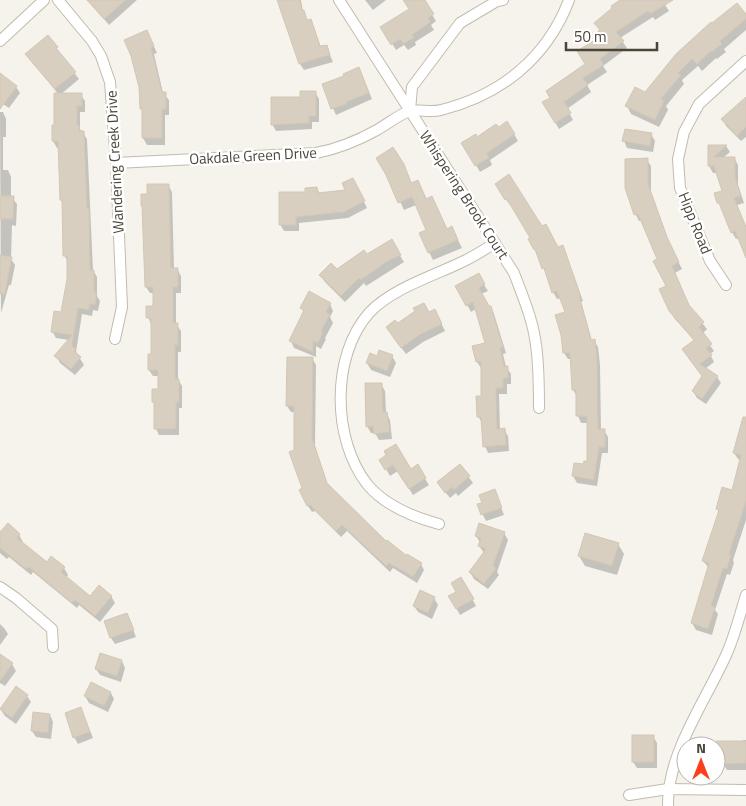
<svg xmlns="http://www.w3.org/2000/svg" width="746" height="806" viewBox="0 0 746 806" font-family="'Titillium Web',sans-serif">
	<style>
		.shadow { fill: #0003 }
		.building { fill: #d8cfc1; stroke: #d3c7b4 }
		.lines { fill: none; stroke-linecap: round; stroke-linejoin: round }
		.minor-casing { stroke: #c2bbae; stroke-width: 12 }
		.minor { stroke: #fff; stroke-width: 10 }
		.labels { text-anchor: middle; stroke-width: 5; stroke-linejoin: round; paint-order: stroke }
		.street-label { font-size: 15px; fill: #4b4439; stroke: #fff }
	</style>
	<rect width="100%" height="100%" fill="#f6f3ec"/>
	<g class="shadow">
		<path d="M88,0h49l-28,25z"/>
		<path d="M279,0h22l2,12 5,9 2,-1 4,7 7,21 5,-2 7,16 -29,8 -4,-6z"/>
		<path d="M365,0h21l-13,10z"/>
		<path d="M412,0h11l13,21 -5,4 3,5 -19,12 1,3 -8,5 -4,-5 -8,5 -14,-23 28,-17z"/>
		<path d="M623,0h39l7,11 -14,9 -2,-3 -33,21 7,10 -24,18 4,6 -20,13 4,7 -24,17 6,11 -14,9 -15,-26 8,-5 34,-34z"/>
		<path d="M746,16v14l-22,19 2,3 -9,7 -1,-1 -14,13 -4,-5 -16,14 2,4 -18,22 2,4 -9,17 -28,-13 -4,-8z"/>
		<path d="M47,37l32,42 -19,16h21l4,6v11h-5v17l7,10 6,131 4,7v19l3,5 -2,10 -5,-1 -1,6 -10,-2 -6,38 8,13 -9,10 -15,-12 -4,-7 13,-16 -13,-2 -4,-7 10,-17 6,-35v-17l-4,-7v-50l-3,-5 -1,-52h-3l-4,-7 6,-46 -33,-41z"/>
		<path d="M150,38l7,15 -3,1 9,39 6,7v15h-4v30h-18l-4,-7v-26l-2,-3 -1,-22z"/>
		<path d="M362,75l10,24 -36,16 -13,-30z"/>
		<path d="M0,78l16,9 4,6 -11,15 -9,-6z"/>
		<path d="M315,92l4,7v23h-7v7l-36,2 -4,-7 29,-26z"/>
		<path d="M746,99v38l-5,4 -15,-15 -3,-7z"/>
		<path d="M0,112h3l3,7v18h-3v33h5l3,7v20l6,7 -1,22 -4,-1 -1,34 4,6 -4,20h-2l-8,28z"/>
		<path d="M498,129l16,5 4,7 -28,19 2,5 -12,7 -17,-29z"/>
		<path d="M651,134l4,7 -2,11 -26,-4 -3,-7z"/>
		<path d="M709,146h17l4,6 -7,6h11l4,7v20l6,18 -7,2 9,22v26l-7,-15 -3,1 -4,-7 -13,-29 5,-11 -6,-19h-5l-4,-7z"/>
		<path d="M393,149l15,25 4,10 6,-3 9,19 5,-2 15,32 5,-2 10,20 -29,12 -13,-26 7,-3 -11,-26 -12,5 -16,-34z"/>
		<path d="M647,160l4,6v26l19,53 12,24 -7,4 15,35 17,21 -5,5 12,17 -4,3 4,8 -9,7 12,8 4,6 -15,21 -9,-6 -4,-7 10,-14 -16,-21 8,-15 -21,-23 -4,-8 -3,-23 -8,-27 -17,-40 -3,1 -3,-6 -9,-27z"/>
		<path d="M168,185l4,7 2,77h3l4,7v17h-5v31l5,7v21h-3v27l4,7v22h-3v27h-20l-3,-6v-23l-3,-4 6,-12v-14h-6l-4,-6 4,-15 -2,-31 -3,-7 6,-10v-14h-4l-4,-6 2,-92z"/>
		<path d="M356,186l11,22 -19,10 -49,5v8h-15l-4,-7 27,-31 10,-5 3,6 27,-3z"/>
		<path d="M500,191l41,37 17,20 5,-1 20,54 -2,1 11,39h2l4,6 2,18 1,65h3l4,7v16h-6l-5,33 -20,-3 -4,-7 15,-13v-40h-7l-3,-7 -1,-20 -4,-6 -2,-31h-3l-4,-6 2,-40 -5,-15 -4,1 -4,-7 -6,-18 -12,-23 6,-4 -9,-8 -21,-34h-1z"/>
		<path d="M391,241l13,21 -38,24 -2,-3 -19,19 -20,-20 -4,-7 15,-4 31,-15z"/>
		<path d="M478,275l10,16 -7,3 7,14 3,-1 3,7 12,39 -3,1 3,13 5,7v10h-4v10h-8l1,36h4l4,6 1,15 -21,2 -3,-7 -3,-23 -4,-7 5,-19v-29h-2l-4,-6 -3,-15 12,-3 -10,-35 -5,3 -14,-26z"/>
		<path d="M330,304l3,7 -3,6 3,6 -8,15 1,1 -5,10 -5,-3v11l-22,-9 -3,-7 13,-29 -3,-4z"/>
		<path d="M429,314l9,3 7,14 -22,11 -17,12 -19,-26z"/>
		<path d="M392,356l4,7 -6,14 -19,-7 -4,-7 11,-6z"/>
		<path d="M312,358l4,7 -1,81 13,41 58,56 21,14 14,7 3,6 -7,13 -24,-15 -3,4 -43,-41 -6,6 -26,-26 -3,1 -4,-6 -13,-55v-39h-4l-4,-6z"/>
		<path d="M381,384l4,7 1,22 4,7 2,19 -13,1 -4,-7h-4l-4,-7z"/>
		<path d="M746,428v92l-13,40 1,3 -4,12 -3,-1 -12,36 3,4 -6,21 -16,-5 -4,-7 17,-55 -6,-7 17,-48 -3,-4 16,-17 8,-32 -3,-1 -4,-6z"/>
		<path d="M381,460l29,11 7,-5 12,19 -16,10 -15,-24 -8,5z"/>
		<path d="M460,465l13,18 -15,13 -2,-3 -6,5 -12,-15z"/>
		<path d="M495,491l9,24 -18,6 -8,-16 5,-2z"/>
		<path d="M504,533l4,7 -11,32 2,3 -11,14 -14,-10 -4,-7 15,-18 -6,-8 1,-4 -4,-6z"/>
		<path d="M0,534l19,1 4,7 -2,1 26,21 5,-6 12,10 4,7 -2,3 24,20 21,-2 4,7 -15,19 -21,-17 -2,3 -44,-36 -2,3 -22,-18 -2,2 -7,-6z"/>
		<path d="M618,544l6,10 -7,21 -32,-9 -6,-10z"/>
		<path d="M461,578l15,28 -16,9 -10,-18 8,-5z"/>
		<path d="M434,598l4,7 -6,14 -14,-7 -4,-6z"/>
		<path d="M127,614l9,23 -21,7 -4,-6z"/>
		<path d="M0,624l4,4 4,6 -8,11z"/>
		<path d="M0,656l12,8 4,7 -11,15 -5,-3z"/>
		<path d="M122,661l3,7 -4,14 -21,-7 -4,-6z"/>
		<path d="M111,693l3,6 -6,13 -19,-9 -4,-7z"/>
		<path d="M27,696l4,6 -15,22 -11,-8 -4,-6z"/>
		<path d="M81,709l12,29 -15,6 -4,-7z"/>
		<path d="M50,715l3,7 -2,17 -15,-2 -4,-6z"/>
		<path d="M653,736l4,7v25h-20l-4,-6z"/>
		<path d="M743,740h3v30h-19l-3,-5h-6l-2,-4v-15h-2v-3h29z"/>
	</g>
	<g class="building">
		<path d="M87,0h39l-22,19z"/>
		<path d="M277,0h23l2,11 2,-1 3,10 4,-1 9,27 7,-1 3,10 -31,9z"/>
		<path d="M403,0h22l9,14 -6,4 3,4 -19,13 2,3 -11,6 -3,-5 -9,6 -11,-18 29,-18z"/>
		<path d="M620,0h53l-23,14 -2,-3 -32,21 8,9 -24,18 4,6 -21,13 5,7 -24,17 7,11 -16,10 -13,-21 8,-4 -4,-7 39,-27 -8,-13 25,-15 -4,-5 2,-1 -6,-7 18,-15 -1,-2z"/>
		<path d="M737,3l9,11v5l-26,22 2,3 -10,8 -1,-1 -14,13 -5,-5 -14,14 3,2 -20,24 3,2 -9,19 -30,-14 10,-19 10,5 31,-38 35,-32 1,1z"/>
		<path d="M147,30l7,16 -3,2 11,44h4v17h-4v29h-20v-29h-2l-1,-22 -8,-31 -7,-16z"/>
		<path d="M48,35l10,12 -2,1 20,24 -21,17 -30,-35z"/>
		<path d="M359,67l10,26 -23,9 1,2 -16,5 -9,-25 22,-8 -1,-2z"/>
		<path d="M0,73l17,13 -17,23z"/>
		<path d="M300,91h16v25h-7v7l-38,2v-28h29z"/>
		<path d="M54,93h28v13h-5v19h2v6h5l3,77h2l1,62h4v22l3,1 -2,12 -5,-1 -1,6 -11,-2 -6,38 4,3 -2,2 7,6 -10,12 -17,-13 18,-21 -21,-3 3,-21 7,1 6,-33v-23h-4l-1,-56h-2l-2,-59h-6v-16h2z"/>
		<path d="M746,97v30l-9,9 -16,-17z"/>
		<path d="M507,121l8,13 -28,19 2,5 -14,8 -14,-23 15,-9 1,3 19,-13 3,3z"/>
		<path d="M625,129l27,4 -2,13 -28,-5z"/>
		<path d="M708,145h19l-13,12h21v20l6,19 -7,2 12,29v31l-11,-27 -4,2 -12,-30h-2l-3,-10 8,-2 -8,-25h-6z"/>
		<path d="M393,147l11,17 7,19 7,-3 8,19 6,-3 15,33 5,-3 6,14 -30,13 -9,-20 7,-3 -14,-33 -14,6 -12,-28 -10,-17z"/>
		<path d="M648,158v26l19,53 12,25 -7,4 17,39 15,17 -5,5 13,17 -6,4 6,7 -12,9 18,12 -16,23 -10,-8 10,-15 -20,-27 12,-9 -25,-29 -10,-22 7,-3 -13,-25 4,-2 -19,-45 -4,1 -9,-27v-29z"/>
		<path d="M509,174l33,52 4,-2 12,23 5,-2 17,49 -1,1 12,45 4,-1 2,18 1,72h7v18h-6l-5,33 -22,-4 2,-13 9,1 1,-3h3v-45h-11v-26h-4l-2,-37h-7l-2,-18 -6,-20 10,-3 -8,-21 -5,2 -8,-25 -2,1 -7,-20 -1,1 -6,-11 2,-1 -23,-39 -2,1 -10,-16z"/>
		<path d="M353,178l12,23 -21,11 -48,5v8h-17v-33h26v-4l12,-1 1,6 27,-3 -3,-7z"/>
		<path d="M147,184h22l2,84h7v19h-5v36h5v22h-3v34h4v23h-3v27h-22v-27h-2v-13h6v-19h-10v-16h3v-36h-5v-12h7v-19h-8l-3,-81h-1v-12h6z"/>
		<path d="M0,196h14l-1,23h-13z"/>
		<path d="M392,239l9,16 -15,7 -25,18 -2,-2 -18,18 -22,-21 12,-12 6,6 27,-19 3,4z"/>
		<path d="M0,255l12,2 -7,37h-5z"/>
		<path d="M479,273l6,11 -6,4 10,18h2l12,41 -3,1 4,18h4v12h-5v10h-7l1,41 8,-1 1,17 -23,2 -2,-30h-4l-1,-21h5v-35l-5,1 -4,-16 13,-3 -12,-41 -7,4 -11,-20z"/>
		<path d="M309,291l22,12 -5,9 4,3 -9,16 2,1 -5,11 -5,-2v11l-24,-11 15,-31 -4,-2z"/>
		<path d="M424,303l5,9 6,-3 7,15 -23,11 -18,13 -15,-21 9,-7 3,3 17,-12 -2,-3z"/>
		<path d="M379,350l14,5 -6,16 -21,-8 4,-10 7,3z"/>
		<path d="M287,357h26l-1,81 15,45 59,58 1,-1 20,16v-2l15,9 -9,14 -24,-14 -3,3 -44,-41 -6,6 -26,-26 -3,1 -8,-16 3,-2 -13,-36 5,-2v-44h-8z"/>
		<path d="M365,383h17l1,29h4l3,20 -16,2 -1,-8 -7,1z"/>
		<path d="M743,417h3v84l-17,53 2,1 -4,14 -4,-1 -12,38 4,1 -7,22 -17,-6 18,-60 -7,-2 17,-51 -3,-1 6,-22 10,3 9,-35 -8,-2z"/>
		<path d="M396,444l15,25 7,-5 8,14 -17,11 -16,-24 -8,5 -6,-10 7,-5 -2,-4z"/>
		<path d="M460,464l10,12 -16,14 -2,-3 -7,6 -8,-11z"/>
		<path d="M495,489l7,19 -21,7 -4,-11 5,-1 -3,-8z"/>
		<path d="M8,523l12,11 -3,4 30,24 4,-6 14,11 -4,5 29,24 9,-11 13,11 -17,20 -20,-16 -3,3 -43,-36 -3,2 -26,-21v-16z"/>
		<path d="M479,523l26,9 -12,34 3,2 -12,16 -15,-12 17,-23 -8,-3 3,-8 -6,-2z"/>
		<path d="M585,533l34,10 -7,23 -34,-10z"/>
		<path d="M461,577l13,22 -18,10 -8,-13 8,-4 -5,-9z"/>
		<path d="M420,590l15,7 -7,16 -15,-7z"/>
		<path d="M127,613l7,17 -24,8 -6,-17z"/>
		<path d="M100,653l22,7 -5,16 -22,-7z"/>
		<path d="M0,654l13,9 -13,18z"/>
		<path d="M91,682l20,10 -7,14 -20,-10z"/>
		<path d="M16,686l12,9 -16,23 -12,-9z"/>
		<path d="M81,707l9,25 -17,6 -8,-25z"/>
		<path d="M33,712l17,2 -2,19 -17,-2z"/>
		<rect x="632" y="735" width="22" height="27"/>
		<path d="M716,741h30v22l-24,1v-6h-6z"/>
	</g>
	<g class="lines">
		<g class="minor-casing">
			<g id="minor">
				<path d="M58,0l34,41 9,15 9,26 6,81 6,144 -7,32"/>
				<path d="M339,0l175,273c9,24 19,47 22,72 3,21 3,42 3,63"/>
				<path d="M0,41l44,-41"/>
				<path d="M410,111l2,-24 48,-64 37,-22 6,-1"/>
				<path d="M116,163l200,-10c21,-4 43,-13 61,-23 9,-5 24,-17 33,-19 10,-2 21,2 31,-1 60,-15 106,-52 128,-110"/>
				<path d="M726,285l-16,-24 -30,-73 -2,-29 6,-27 15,-28 47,-43"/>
				<path d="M439,524c-26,-7 -54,-18 -72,-40 -35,-45 -36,-128 2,-171 22,-24 64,-37 93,-51 11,-5 22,-12 33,-19"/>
				<path d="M0,587l16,11 36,31 1,18"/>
				<path d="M629,795l39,-6 78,1"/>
				<path d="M668,806c-1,-53 38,-105 59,-153 8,-18 13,-39 19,-58"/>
			</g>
		</g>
		<use href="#minor" class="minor"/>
	</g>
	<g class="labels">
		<g class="street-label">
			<text transform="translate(253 156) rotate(-3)" y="5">Oakdale Green Drive</text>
			<text transform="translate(115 162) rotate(-93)" y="5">Wandering Creek Drive</text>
			<text transform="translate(464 195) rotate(57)" y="5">Whispering Brook Court</text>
			<text transform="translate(695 223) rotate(68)" y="5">Hipp Road</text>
		</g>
	</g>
	<g transform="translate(701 761)"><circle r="24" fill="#ffffff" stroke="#b7b4b0"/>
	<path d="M0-4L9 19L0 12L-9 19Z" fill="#fc3f1d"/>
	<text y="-8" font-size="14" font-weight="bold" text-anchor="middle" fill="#4b4439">N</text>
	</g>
	<path d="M566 42v8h91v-8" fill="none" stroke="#4b4439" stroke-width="2.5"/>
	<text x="574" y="42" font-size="15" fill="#4b4439" stroke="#ffffff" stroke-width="4" paint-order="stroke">50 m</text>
</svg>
